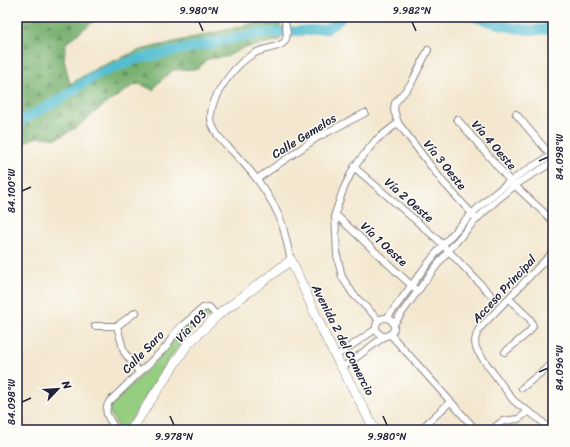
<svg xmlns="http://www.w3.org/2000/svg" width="570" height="447" viewBox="0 0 570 447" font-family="Sriracha,sans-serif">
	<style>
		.green { fill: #95ce81; stroke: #5c785e }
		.forest { fill: url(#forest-firs); stroke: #4d6a55 }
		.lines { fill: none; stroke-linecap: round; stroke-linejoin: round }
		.river { stroke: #53bdd0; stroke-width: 10 }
		.minor-casing { stroke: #8a8485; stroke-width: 8 }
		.secondary-casing { stroke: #8a8485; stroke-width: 10 }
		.minor { stroke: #fff; stroke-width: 6 }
		.secondary { stroke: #fff; stroke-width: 9 }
		.ticks { fill: none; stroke: #22223b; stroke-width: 1.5 }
		.labels { text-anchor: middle; stroke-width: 3; stroke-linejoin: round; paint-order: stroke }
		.street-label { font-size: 12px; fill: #22223b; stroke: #fdfcf7 }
		.neatline { fill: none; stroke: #22223b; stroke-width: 1.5 }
		.ticks-label { font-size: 10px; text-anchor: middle; fill: #22223b }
	</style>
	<defs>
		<pattern id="forest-firs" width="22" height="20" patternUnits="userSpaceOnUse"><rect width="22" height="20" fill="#78b16f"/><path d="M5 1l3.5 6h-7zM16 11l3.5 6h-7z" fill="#62905c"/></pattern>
	</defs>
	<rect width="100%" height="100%" fill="#fdfcf7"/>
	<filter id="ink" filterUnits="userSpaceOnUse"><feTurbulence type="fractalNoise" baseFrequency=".025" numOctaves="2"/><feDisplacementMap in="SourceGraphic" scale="8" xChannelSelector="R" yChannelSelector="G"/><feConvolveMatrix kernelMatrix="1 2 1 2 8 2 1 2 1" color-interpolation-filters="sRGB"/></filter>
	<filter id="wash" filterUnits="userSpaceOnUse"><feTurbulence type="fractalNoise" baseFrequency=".012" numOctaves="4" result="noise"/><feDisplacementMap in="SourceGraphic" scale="16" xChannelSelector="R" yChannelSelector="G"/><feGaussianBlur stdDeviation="0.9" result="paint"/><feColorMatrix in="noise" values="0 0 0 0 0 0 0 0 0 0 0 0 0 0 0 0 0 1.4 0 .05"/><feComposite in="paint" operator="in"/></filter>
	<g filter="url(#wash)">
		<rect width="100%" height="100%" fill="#f3e7cf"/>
		<path class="green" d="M206,309l5,6 -25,20 -24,35 -37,60h-5l-10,-17v-4l3,-6 56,-55 14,-20z"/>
		<path class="forest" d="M17,17h82l-33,26 -2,17 6,24 27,-16 43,-18 115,-27 19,-6h6v23l-25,6 -12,2 -17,9 -19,2 -9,10 -25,1 -16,14 -4,6 -13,-6 -6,1 -30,20 -27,22 -21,12c-19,-4 -23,-2 -39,9z"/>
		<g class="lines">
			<g class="river">
				<path d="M475,17c26,8 51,17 78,11"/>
				<path d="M17,123l42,-23 37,-25 41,-16 118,-25 72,-5 13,-10v-2"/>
			</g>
		</g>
	</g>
	<g filter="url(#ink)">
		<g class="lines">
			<g class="minor-casing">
				<g id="minor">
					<path d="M284,17c1,6 5,18 1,24 -4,7 -22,7 -30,12 -18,9 -44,42 -44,63 -1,16 16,29 26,40 17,18 32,37 42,60 6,14 8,29 12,44"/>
					<path d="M428,50l-17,34 -16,19 -1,7 4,13 45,59 31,34"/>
					<path d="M516,114l37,44"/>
					<path d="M457,119l53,62 43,40"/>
					<path d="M354,167l83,72 53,55"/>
					<path d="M257,179l61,-42 47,-24"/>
					<path d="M335,214l79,74"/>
					<circle cx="385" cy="327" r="9"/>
					<path d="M387,318c19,-24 36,-50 56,-73 31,-37 67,-68 110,-90"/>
					<path d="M379,320l-26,-26 -11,-17 -5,-22 -2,-41 8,-24 11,-23 22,-27 22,-17"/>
					<path d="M394,324c36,-50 72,-103 122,-139 12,-9 25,-15 37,-23"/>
					<path d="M95,326h22"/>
					<path d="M117,326l7,26 15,20"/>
					<path d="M117,326l19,-14"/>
					<path d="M390,334l16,18"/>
					<path d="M505,352l24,-20 4,-6 -3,-7 -21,-20"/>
					<path d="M409,355l67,75"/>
					<path d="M336,356l40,-27"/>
					<path d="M342,368l43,-32"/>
					<path d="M522,388l31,-25"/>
					<path d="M116,430c-5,-10 -14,-16 -7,-28l57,-55 11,-17 26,-22 6,-1 8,9"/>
					<path d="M420,430l30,-28"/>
					<path d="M491,430l12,-9 15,-2 10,-7"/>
					<path d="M549,430c-9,-14 -24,-19 -36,-30l-35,-48c-5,-9 -3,-14 1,-23l74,-77"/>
				</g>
			</g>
			<g class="secondary-casing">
				<path id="secondary" d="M131,430l56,-85 30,-29 74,-56 36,80 48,90"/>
			</g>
			<use href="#minor" class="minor"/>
			<use href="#secondary" class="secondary"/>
		</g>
	</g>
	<path class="ticks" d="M199,22l4,9M412,22l4,9M539,161l9,-4M22,191l9,-4M539,372l9,-4M22,402l9,-4M170,416l4,9M383,416l4,9"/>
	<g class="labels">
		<g class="street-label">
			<text transform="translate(304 136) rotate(-32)" y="4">Calle Gemelos</text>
			<text transform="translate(494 145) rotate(49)" y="4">Vía 4 Oeste</text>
			<text transform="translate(445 165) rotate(51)" y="4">Vía 3 Oeste</text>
			<text transform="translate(409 200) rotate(41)" y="4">Vía 2 Oeste</text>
			<text transform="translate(384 244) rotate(43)" y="4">Vía 1 Oeste</text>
			<text transform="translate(504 289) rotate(-47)" y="4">Acceso Principal</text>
			<text transform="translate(191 326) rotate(-47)" y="4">Vía 103</text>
			<text transform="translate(343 340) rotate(63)" y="4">Avenida 2 del Comercio</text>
			<text transform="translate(143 352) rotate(-46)" y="4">Calle Saro</text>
		</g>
	</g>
	<rect width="570" height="447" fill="none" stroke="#fdfcf7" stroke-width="44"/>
	<g transform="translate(58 389) rotate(65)" stroke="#fdfcf7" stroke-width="3" paint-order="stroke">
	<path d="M0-3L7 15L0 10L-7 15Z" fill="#22223b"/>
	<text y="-6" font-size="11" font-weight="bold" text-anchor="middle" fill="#22223b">N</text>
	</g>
	<rect x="22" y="22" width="526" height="403" class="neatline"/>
	<g class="ticks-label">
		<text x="199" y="14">9.980°N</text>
		<text x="412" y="14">9.982°N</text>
		<text transform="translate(559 157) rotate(-90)" y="4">84.098°W</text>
		<text transform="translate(11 191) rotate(-90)" y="4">84.100°W</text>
		<text transform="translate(559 368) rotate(-90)" y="4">84.096°W</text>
		<text transform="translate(11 402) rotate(-90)" y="4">84.098°W</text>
		<text x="174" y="440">9.978°N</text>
		<text x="387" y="440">9.980°N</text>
	</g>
</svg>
